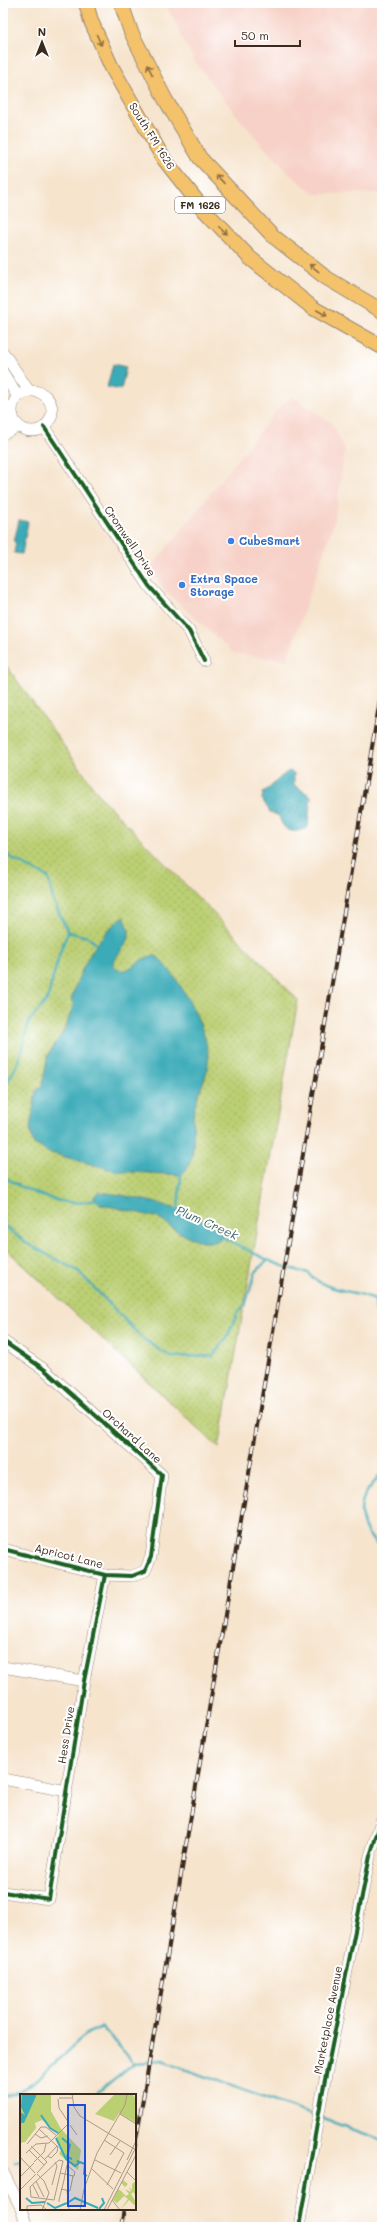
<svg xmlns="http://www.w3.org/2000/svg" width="385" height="2230" viewBox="0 0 385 2230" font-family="Mali,sans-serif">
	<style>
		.built { fill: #f7d1c7 }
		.grass { fill: url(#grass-dots); stroke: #7b7c48 }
		.water { fill: #3babb8; stroke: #3b6a6b }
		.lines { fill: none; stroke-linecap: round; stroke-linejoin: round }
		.stream { stroke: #3babb8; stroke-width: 2.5 }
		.minor-casing { stroke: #988776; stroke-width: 12 }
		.major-casing { stroke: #988776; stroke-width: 16 }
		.minor { stroke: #fff; stroke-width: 11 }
		.major { stroke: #f4c26a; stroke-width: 14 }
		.rail-casing { stroke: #3b2a1e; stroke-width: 4 }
		.rail { stroke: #fff; stroke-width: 2.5; stroke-dasharray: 8; stroke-linecap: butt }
		.cycleway-casing { stroke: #fff; stroke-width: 6 }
		.cycleway { stroke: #1b5e20; stroke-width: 4 }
		.oneway { stroke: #8e6e40 }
		.shop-dot { fill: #3f7fe0; stroke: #fff; stroke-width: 1.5 }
		.labels { text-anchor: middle; stroke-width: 4; stroke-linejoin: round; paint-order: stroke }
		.shield { fill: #fff; stroke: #766a62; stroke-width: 1 }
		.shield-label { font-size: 10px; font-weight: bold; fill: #3b2a1e }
		.street-label { font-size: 11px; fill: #3b2a1e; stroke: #fff }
		.shop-label { font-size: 11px; font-weight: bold; fill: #366cbe; stroke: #fff; text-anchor: start }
		.water-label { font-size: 12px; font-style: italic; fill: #3b6463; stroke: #fff }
		.inset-river { fill: none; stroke: #3babb8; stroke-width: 2 }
		.inset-road { fill: none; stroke: #ab9a87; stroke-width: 1 }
		.view { fill: #1d4ed8; fill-opacity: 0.15; stroke: #1d4ed8; stroke-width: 2 }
		.inset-edge { fill: none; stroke: #3b2a1e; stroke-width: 2 }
	</style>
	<defs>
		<pattern id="grass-dots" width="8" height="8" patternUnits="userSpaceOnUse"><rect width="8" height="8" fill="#bbcf73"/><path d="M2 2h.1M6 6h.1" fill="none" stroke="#a2b263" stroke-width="1.8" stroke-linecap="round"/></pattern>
	</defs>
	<rect width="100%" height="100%" fill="#fff"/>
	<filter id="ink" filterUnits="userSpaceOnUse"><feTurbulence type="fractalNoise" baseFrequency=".025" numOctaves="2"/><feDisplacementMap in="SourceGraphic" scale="8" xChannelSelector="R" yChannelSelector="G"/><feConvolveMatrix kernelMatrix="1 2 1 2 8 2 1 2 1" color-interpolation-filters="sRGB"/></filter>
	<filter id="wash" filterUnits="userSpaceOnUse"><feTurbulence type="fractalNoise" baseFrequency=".012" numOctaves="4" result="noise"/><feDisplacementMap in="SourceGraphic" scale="16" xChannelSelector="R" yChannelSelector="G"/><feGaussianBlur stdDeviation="0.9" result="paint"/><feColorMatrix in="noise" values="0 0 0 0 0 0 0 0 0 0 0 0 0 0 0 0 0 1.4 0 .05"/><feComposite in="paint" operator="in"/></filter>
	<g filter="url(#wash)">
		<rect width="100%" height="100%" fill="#f6e4cd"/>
		<g class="built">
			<path d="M165,3h217v190l-67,1 -26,-20 -48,-53 -48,-62z"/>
			<path d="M292,397l40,26 13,27 -11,72 -47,138 -52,-6 -69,-62 -15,-24 131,-164z"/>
		</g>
		<path class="grass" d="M3,661l99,138 196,201 -79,448 -216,-202z"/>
		<g class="water">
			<path d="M113,364l13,3 -5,23 -14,-3z"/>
			<path d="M19,520l9,2 -6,32 -8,-1 2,-11h-2z"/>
			<path d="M289,771l5,2v12l17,11 -3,31c-14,8 -25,5 -29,-11l-9,-4 -8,-13 1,-7c11,-6 15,-15 26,-21z"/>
			<path d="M124,916c2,5 4,10 5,16 2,14 -16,21 -15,35 15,13 28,-17 44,-10 21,20 53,76 50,105 -1,19 -14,36 -15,56 0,18 4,44 -12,57l-65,-4 -69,-19 -14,-9 -3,-14 6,-38 6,-6 6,-30 17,-26 9,-26 -3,-2c9,-33 25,-64 53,-85z"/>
			<path d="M98,1192c27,2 114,20 125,44l-7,6h-14l-22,-9 -24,-16 -56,-13 -6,-6 1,-3z"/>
		</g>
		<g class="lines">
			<g class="stream">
				<path d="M3,851l10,8 35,18 5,23 15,32 -8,20 -13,48 -18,21 -11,42 -15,27"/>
				<path d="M68,932l20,5 8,7"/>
				<path d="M3,1176c21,14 56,30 82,26 4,-1 10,-2 11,-3"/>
				<path d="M178,1209l3,-34"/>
				<path d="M3,1225l25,19 50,27 65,68 28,18 42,-1 14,-19 11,-25 7,-6 10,-33 12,-13"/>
				<path d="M220,1236c29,14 57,32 89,37 14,19 46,17 66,26l1,11 6,18"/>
				<path d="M382,1472c-5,8 -13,15 -17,23 -10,19 1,42 17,53"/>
				<path d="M94,2095l40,-32 28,-2 153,55"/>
				<path d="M3,2096c27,-1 62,-47 84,-62 4,-3 10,-5 15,-7l32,36"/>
				<path d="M321,2118l61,22"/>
				<path d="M15,2162l6,-2"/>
			</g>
		</g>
	</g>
	<g filter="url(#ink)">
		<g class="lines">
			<g class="minor-casing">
				<g id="minor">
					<path d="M3,352l26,39"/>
					<path d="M3,373l15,24"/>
					<circle cx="32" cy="411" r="20"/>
					<path d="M3,423l10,-7"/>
					<path d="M44,427l105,159 40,45 15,30"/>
					<path d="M3,434l16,-8"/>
					<path d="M3,1341l42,29 117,105 -11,82 -6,14 -13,5 -27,-1 -102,-26"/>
					<path d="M3,1667l81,14"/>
					<path d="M3,1779l64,12"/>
					<path d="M3,1892l46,7 35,-218 21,-106"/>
					<path d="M3,2172l18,36"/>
					<path d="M21,2209l6,18"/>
					<path d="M299,2227l23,-132 48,-239 12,-38"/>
				</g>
			</g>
			<g class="major-casing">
				<g id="major">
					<path d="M86,3l5,18 20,45 52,92 41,52 46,48 63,50 69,39"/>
					<path d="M121,3l10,29 34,67 35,59 73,78 52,41 57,34"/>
				</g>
			</g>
			<use href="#minor" class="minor"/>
			<use href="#major" class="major"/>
			<g class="rail-casing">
				<g id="rail">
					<path d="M135,2146l247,-1458"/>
					<path d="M121,2227l3,-18"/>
				</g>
			</g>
			<use href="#rail" class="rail"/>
			<g class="cycleway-casing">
				<g id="cycleway">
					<path d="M44,427l105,159 40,45 15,30"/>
					<path d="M3,1341l42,29 117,105 -11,82 -6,14 -13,5 -27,-1 -102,-26"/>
					<path d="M3,1892l46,7 35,-218 21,-106"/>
					<path d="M299,2227l23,-132 48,-239 12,-38"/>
				</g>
			</g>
			<use href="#cycleway" class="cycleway"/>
		</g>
		<defs><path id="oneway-shaft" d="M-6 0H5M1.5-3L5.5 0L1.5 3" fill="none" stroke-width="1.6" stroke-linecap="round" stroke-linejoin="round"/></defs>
		<g class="oneway">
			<use href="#oneway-shaft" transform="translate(99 40) rotate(66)"/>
			<use href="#oneway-shaft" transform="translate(150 70) rotate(-117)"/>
			<use href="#oneway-shaft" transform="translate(220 179) rotate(-133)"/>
			<use href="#oneway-shaft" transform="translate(223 230) rotate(46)"/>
			<use href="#oneway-shaft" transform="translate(314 268) rotate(-142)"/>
			<use href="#oneway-shaft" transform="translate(322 313) rotate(30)"/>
		</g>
	</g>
	<g class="shop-dot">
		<circle cx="231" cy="541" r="4"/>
		<circle cx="182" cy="585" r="4"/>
	</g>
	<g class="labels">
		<rect class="shield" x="175" y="197" width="50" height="16" rx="3"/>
		<g class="shield-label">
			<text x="200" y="209">FM 1626</text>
		</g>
		<g class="street-label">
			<text transform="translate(152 136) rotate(58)" y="4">South FM 1626</text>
			<text transform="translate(130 541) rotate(56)" y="4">Cromwell Drive</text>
			<text transform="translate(132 1436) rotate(42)" y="4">Orchard Lane</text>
			<text transform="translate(69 1556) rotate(14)" y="4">Apricot Lane</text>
			<text transform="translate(66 1735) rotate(-81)" y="4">Hess Drive</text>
			<text transform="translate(328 2020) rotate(-79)" y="4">Marketplace Avenue</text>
		</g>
		<g class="shop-label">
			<text x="239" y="545">CubeSmart</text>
			<text x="190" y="583">Extra Space<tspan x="190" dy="13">Storage</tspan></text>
		</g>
		<g class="water-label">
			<text transform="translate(207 1223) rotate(24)" y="4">Plum Creek</text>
		</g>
	</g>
	<g transform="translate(20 2094)">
		<rect width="116" height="116" fill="#f6e4cd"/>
		<path d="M0,0h31v17l10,18 20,21 -3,20 -19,-16 3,-6 -6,-10 3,-3 -17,-15 -7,3 1,5 -11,14 -5,1zM95,0h17l4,5v24l-17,-10 -5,8 -19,-7zM103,86l5,4 -7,7 5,5 3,-2 -4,-5 6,3 -2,-5 3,3v-6l4,-3v15l-3,-4 -2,2 5,8 -2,3 -5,-5 -9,10 8,-11 -4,-3 -7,7 -4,-3 5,-11 3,2 4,-4 -4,-4z" fill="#bbcf73"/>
		<path d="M2,0h15l-13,29h-4v-11l5,3 -4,-8z" fill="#3babb8"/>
		<path class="inset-river" d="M21,21l9,13 8,5M36,44l10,21 9,7 5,-4M42,44l8,7 -3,12 5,2M57,67l8,3 -1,10 3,2M6,104l6,5 13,-1M49,108l6,-4 23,10M27,109l8,5 12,-5M79,115l5,-6 -2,-5"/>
		<path class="inset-road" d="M52,0l2,13 6,9 56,34M39,4h13M38,5l1,9 10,15M100,20l16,10M50,31l7,10M19,35l19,18 -1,5 -6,6 -3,-2M15,40l6,4 7,-2M84,46l20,13 -17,32M7,50l14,-17h5l11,9M11,52l16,16 -10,11M9,56l15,15M6,59l10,-9 13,-1 19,-19M90,61l10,-14M1,64l14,15M25,65l12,-13M39,66l4,1 -9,39 -23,-3 -1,-10zM75,66l26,13M107,66l9,-19M14,68l10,-10 2,-8M72,75l21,20M107,78l9,9M17,80l7,7 5,12 -7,17M0,83l14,-14M16,87l8,16M13,91l6,12M32,91l5,-19 -2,-4M41,95l9,2 3,-15M0,96l16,-16M47,96l2,20M92,106l8,10M39,108v-2l5,-20 1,-6 2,-9 8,7 -1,4h-1l-8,-2 -5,-1M7,116v-4l14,-1 6,5M60,116l4,-21 13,-36 28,-48 2,-11M84,116l32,-63M87,116l29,-55"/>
		<path class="view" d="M48,11h17v101h-17z"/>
		<rect width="116" height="116" class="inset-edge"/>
	</g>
	<rect width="385" height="2230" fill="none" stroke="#fff" stroke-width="16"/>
	<g transform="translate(42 42)" stroke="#ffffff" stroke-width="3" paint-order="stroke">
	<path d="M0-3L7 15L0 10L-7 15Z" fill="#3b2a1e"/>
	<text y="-6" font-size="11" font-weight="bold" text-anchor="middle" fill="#3b2a1e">N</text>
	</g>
	<path d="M235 40v6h65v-6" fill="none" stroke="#3b2a1e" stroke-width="2"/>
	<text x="241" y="40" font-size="12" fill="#3b2a1e" stroke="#ffffff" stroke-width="3" paint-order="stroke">50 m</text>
</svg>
